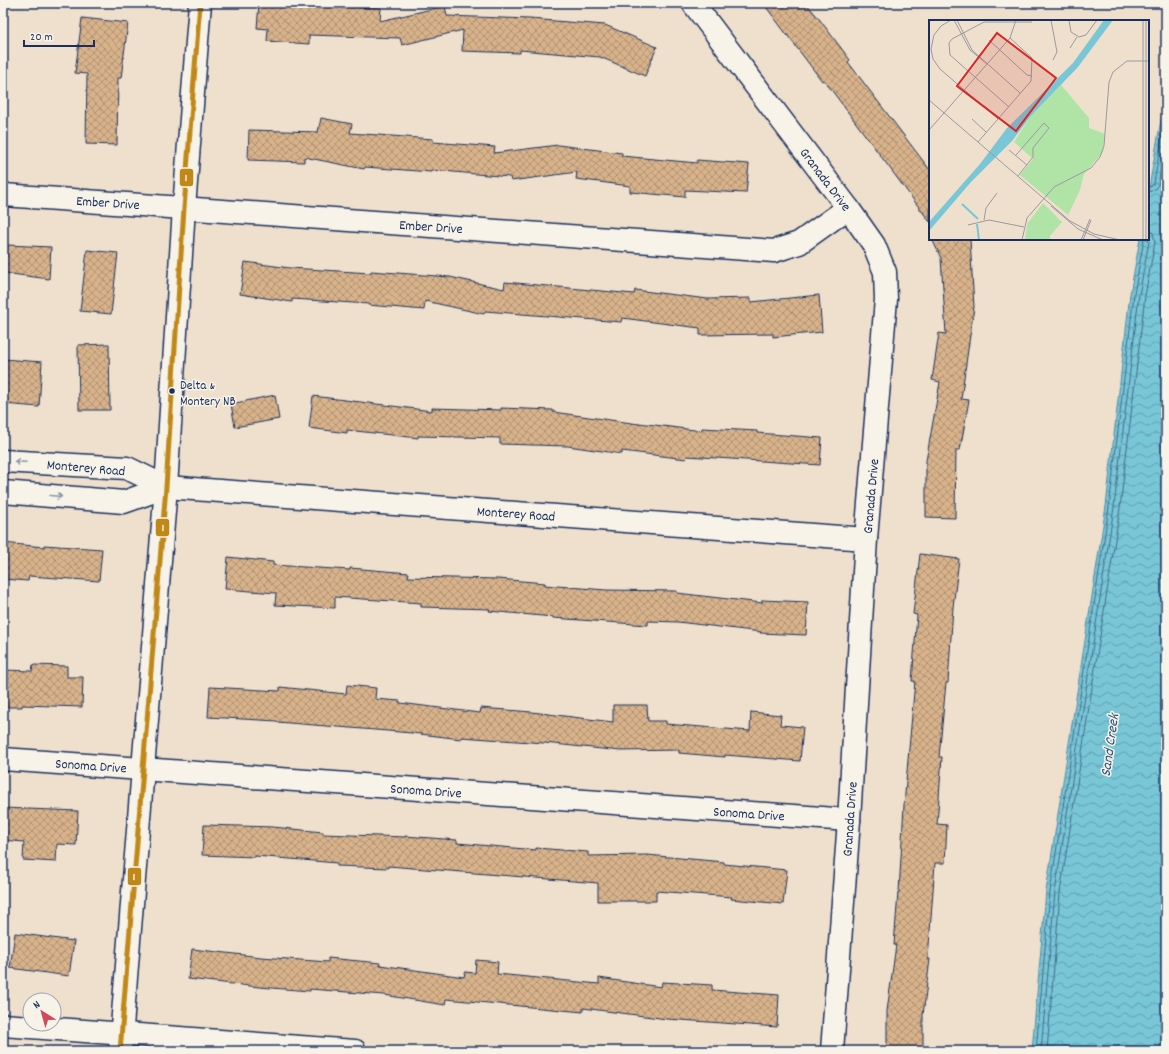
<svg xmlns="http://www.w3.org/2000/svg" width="1169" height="1054" viewBox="0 0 1169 1054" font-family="Dekko,sans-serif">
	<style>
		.water { fill: url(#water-waves); stroke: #538aa6 }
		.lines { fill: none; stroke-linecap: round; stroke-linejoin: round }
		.shore { stroke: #406b8e; stroke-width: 1 }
		.building { fill: url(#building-cross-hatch); stroke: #1b2f5e }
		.minor-casing { stroke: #1b2f5e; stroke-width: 25 }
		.major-casing { stroke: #1b2f5e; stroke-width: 25 }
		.minor { stroke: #f7f3e8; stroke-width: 22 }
		.major { stroke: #f7f3e8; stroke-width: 22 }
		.bus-1-casing { stroke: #f7f3e8; stroke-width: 8 }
		.bus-1 { stroke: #c08818; stroke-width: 5 }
		.oneway { stroke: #8991a3 }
		.bus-dot { fill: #1b2f5e; stroke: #f7f3e8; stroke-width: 1.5 }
		.labels { text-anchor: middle; stroke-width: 3; stroke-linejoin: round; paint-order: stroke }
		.bus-label { font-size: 13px; fill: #1b2f5e; stroke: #f7f3e8; text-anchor: start }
		.street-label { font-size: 14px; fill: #1b2f5e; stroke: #f7f3e8 }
		.water-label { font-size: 15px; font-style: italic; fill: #32557c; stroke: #f7f3e8 }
		.inset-river { fill: none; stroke: #78c6d6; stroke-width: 2 }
		.inset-road { fill: none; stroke: #9a99a0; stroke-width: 1 }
		.view { fill: #d62828; fill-opacity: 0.15; stroke: #d62828; stroke-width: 2 }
		.inset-edge { fill: none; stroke: #1b2f5e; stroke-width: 2 }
		.line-badge { stroke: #f7f3e8; stroke-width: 1.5 }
		.badge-label { font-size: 11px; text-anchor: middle; font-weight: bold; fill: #fff }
	</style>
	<defs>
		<pattern id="water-waves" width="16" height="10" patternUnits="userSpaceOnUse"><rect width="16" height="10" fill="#78c6d6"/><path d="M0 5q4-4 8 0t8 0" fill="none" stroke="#62a1b1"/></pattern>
		<pattern id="building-cross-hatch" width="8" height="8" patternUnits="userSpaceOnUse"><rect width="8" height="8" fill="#d8b38a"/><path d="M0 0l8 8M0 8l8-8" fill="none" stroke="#ae9274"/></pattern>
	</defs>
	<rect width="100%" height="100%" fill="#eee0cc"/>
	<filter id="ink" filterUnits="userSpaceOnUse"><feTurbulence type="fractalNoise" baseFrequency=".025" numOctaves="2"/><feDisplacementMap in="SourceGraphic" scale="8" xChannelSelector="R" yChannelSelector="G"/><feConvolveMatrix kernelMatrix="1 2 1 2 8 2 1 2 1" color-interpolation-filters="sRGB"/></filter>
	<g filter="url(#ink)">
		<path class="water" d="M1166,92v959h-134l14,-160 60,-385 24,-212 10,-55h8v-46z"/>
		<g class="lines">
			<g class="shore">
				<path d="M1148,187l4,-1 2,-3 12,-69"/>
				<path d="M1148,192l6,-2 4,-5 8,-42"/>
				<path d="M1036,1051l14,-159 59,-385 25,-213 10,-55"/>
				<path d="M1041,1051l14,-159 59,-385 25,-212 10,-53 -1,-6"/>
				<path d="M1047,1051l13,-158 60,-385 25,-212 10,-54 -2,-9 -5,-6"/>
			</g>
		</g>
		<g class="building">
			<path d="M259,3h53v3l69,2 -1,13 65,-15 2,10 83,3 75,6 52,22 -12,29 -45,-19 -80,-7v3l-58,-2 1,-21 -61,15 -2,-7 -91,-3v9l-42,-3 1,-12 -11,-1z"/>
			<path d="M763,3h43l14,17 30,40 -2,2 82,108v52l-106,-142 -2,1z"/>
			<path d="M82,18l46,5 -7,55h-3l-1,67 -31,-1 1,-70 -12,-1z"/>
			<path d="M321,118l31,6 -2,9 83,6v3l62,5 -1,6 64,-8 64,8v3l75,7v-3l52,4 -3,29 -61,-3v7l-55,-5v-6l-54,-7 1,-7 -66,9 -1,-4 -79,-7v2l-66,-5 -1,2 -60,-12v5l-56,-2 1,-30 69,2z"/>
			<path d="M932,239h38l4,68 -13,92 8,1 -9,50h-4l-1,68 -29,-1v-56l14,-79 -8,-2 7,-47 7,1 -5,-76z"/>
			<path d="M7,245l44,2 -2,32 -45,-6z"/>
			<path d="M87,250l31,3 -7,61 -31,-3z"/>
			<path d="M245,262l45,6 81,5v-2l79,6 54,12 1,-7 129,12 1,-4 73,9 43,-1v4l68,-7 3,37 -49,5v-3l-73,1v-7l-78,-10 -1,4 -136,-11 -1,3 -59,-13 -1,9 -56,-5 1,-1 -77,-5v3l-52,-8z"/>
			<path d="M109,344l1,66h-31l-1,-65z"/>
			<path d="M3,359l39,3 -3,45 -36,-3z"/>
			<path d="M275,395l4,24 -44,8 -4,-23z"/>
			<path d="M313,396l119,15v-3l69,2v-2l52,2v2l86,12v-1l63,8v-3l55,3v2l65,5 -2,27 -133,-9 -1,3 -64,-8v3l-54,-8 -68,-2v-6l-82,-2v2l-71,-8v3l-38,-5z"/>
			<path d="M3,543l41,4v-2l58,4 -3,32 -70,-5 -1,5 -25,-2z"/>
			<path d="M920,554l39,5 -6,48 -5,76h-2l-7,74h3l-5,67 10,1 -2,38h-10l-7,96h2l-7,56v36h-36v-40l9,-66h-2l4,-53h1l5,-87 11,-124h-3l5,-66 -4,-1z"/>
			<path d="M228,557l45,5v3l77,5v-2l59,5 -1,4 90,2 47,4v2l61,5 71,1v2l85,10v-3l46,2 -2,33 -46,-2 1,-1 -83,-10 -30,-1v4l-95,-7v-1l-64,-6 1,-2 -69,-2v-4l-86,-6v11l-60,-3 1,-12 -51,-4z"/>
			<path d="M33,665l34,1v11h16l-1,30 -60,-2v2h-19v-37l29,1z"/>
			<path d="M347,685l29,3 -1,11 25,2v2l80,10 1,-5 51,4 81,10v-17h34l1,16h18v3l84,7 1,-19 30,3 -1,10 23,2 -3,34 -75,-6v2l-46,-4v-3l-58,1 -77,-8 -83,-6v2l-49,-6 -135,-11v-1l-69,-4 2,-30 70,4v-4l66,7z"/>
			<path d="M3,808l75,3 -2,34 -19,-1 -1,18 -33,-2 1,-18 -21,-2z"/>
			<path d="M204,825l69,2 50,5v2l82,3v-1l52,4v3l79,7v-2l52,4v4l59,-1 77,7v2l63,6 -4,34 -52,-5 1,-2 -76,-6v10h-58v-18l-210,-17v2l-51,-2v-3l-82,-7v1l-53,-2z"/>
			<path d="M15,933l59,8 -5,35 -59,-8z"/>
			<path d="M192,949l69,8 67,5v-4l52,5v2l84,12 1,-5 10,1 1,-13 22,2 -1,12 102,10v-6l62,9 1,-5 50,3v5l67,5 -2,32 -110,-8 -84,-11v4l-137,-13 -1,6 -61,-10 -74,-6v2l-51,-4 -71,-8z"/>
		</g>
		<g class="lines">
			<g class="minor-casing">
				<g id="minor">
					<path d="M693,3l155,205 26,37 11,27 1,27 -20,240 -17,281 -17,231"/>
					<path d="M3,193l1,2 770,56 25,-8 49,-35"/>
					<path d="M3,461l124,7 39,19 700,52"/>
					<path d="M3,492l121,10 42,-15"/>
					<path d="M3,759l846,61"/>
					<path d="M3,1025l352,26"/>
				</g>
			</g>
			<g class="major-casing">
				<path id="major" d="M120,1051l46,-564 18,-279 16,-205"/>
			</g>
			<use href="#minor" class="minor"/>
			<use href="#major" class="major"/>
			<g class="bus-1-casing">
				<path id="bus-1" d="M120,1051l46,-564 18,-279 16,-205"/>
			</g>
			<use href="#bus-1" class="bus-1"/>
		</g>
		<defs><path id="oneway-shaft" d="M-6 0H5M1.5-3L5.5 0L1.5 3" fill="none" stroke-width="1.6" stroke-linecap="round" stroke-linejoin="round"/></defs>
		<g class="oneway">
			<use href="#oneway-shaft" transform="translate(20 462) rotate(-177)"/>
			<use href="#oneway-shaft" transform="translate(56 496) rotate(5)"/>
		</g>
	</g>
	<circle class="bus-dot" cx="172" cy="391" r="3.5"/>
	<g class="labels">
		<g class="bus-label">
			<text x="180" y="389">Delta &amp;<tspan x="180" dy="16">Montery NB</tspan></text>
		</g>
		<g class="street-label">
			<text transform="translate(826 179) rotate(53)" y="5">Granada Drive</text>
			<text transform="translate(108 202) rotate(4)" y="5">Ember Drive</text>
			<text transform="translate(431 226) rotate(4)" y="5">Ember Drive</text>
			<text transform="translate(86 467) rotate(5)" y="5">Monterey Road</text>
			<text transform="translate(870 496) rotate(-85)" y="5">Granada Drive</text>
			<text transform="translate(516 513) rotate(4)" y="5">Monterey Road</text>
			<text transform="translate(91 765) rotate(4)" y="5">Sonoma Drive</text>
			<text transform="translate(426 790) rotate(4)" y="5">Sonoma Drive</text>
			<text transform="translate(749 813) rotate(4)" y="5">Sonoma Drive</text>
			<text transform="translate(849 819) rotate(-86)" y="5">Granada Drive</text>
		</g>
		<g class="water-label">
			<text transform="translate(1109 745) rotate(-82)" y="5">Sand Creek</text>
		</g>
	</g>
	<g transform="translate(929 20)">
		<rect width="220" height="220" fill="#eee0cc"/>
		<path d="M132,65l28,33v10l16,6 -2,18 -19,22 -4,16 -12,25 -48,-40 13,-16 -19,-17 16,-25zM114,183l19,19 -12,14v4h-25l2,-16z" fill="#b0e4a6"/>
		<path d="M175,0h9l-35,47 -48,50 -18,24 -41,41 -42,49v-9l51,-58 27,-36 66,-65z" fill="#78c6d6"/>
		<path class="inset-river" d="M33,184l16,15M48,204l2,16"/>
		<path class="inset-road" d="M22,0l-10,6 -7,9 -3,14 2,10 7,10 58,50M25,0l16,30 17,14M28,0l15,30 48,43M122,0l6,32 -4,8M140,0l2,12 8,5 7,-2 11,-15M214,0v220M217,0v220M60,20l38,35 5,1M141,28l7,-11M0,80l141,121 24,13 26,6M80,87l-59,-52 -1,-12 3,-4 32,-17h48M43,99l14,13M0,110l81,-92 6,-18M49,122l53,-61 1,-23 -22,-20M80,130l18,15M87,135l28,-32 5,5 -16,20v9l-15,19M122,186l27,23 25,11M55,200l2,-12 11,-15M39,205l21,-5 35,7M93,220l5,-22 27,-31 37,-19 9,-11 4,-11 5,-64 4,-10 14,-11h22M152,220l9,-21M154,220l8,-20"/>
		<path class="view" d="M68,13l59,45 -40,53 -59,-45z"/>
		<rect width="220" height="220" class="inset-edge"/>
	</g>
	<g class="line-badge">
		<rect x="179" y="168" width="15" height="19" rx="4" fill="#c08818"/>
		<rect x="155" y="518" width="15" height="19" rx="4" fill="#c08818"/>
		<rect x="127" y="867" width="15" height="19" rx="4" fill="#c08818"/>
	</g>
	<g class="badge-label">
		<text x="186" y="181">1</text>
		<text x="163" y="531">1</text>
		<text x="134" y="880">1</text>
	</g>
	<rect width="1169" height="1054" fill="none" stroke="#f7f3e8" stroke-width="16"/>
	<rect x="8" y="8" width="1153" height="1038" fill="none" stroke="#1b2f5e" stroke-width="1.5" filter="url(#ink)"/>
	<g transform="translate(42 1012) rotate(323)"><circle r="19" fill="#f7f3e8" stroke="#9fa5b1"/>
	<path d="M0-3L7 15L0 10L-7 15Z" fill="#d1495b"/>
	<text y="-6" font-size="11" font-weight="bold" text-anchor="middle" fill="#1b2f5e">N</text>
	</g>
	<path d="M24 40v6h70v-6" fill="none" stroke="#1b2f5e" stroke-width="2"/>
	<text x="30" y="40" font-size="12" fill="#1b2f5e" stroke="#f7f3e8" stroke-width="3" paint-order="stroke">20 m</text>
</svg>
